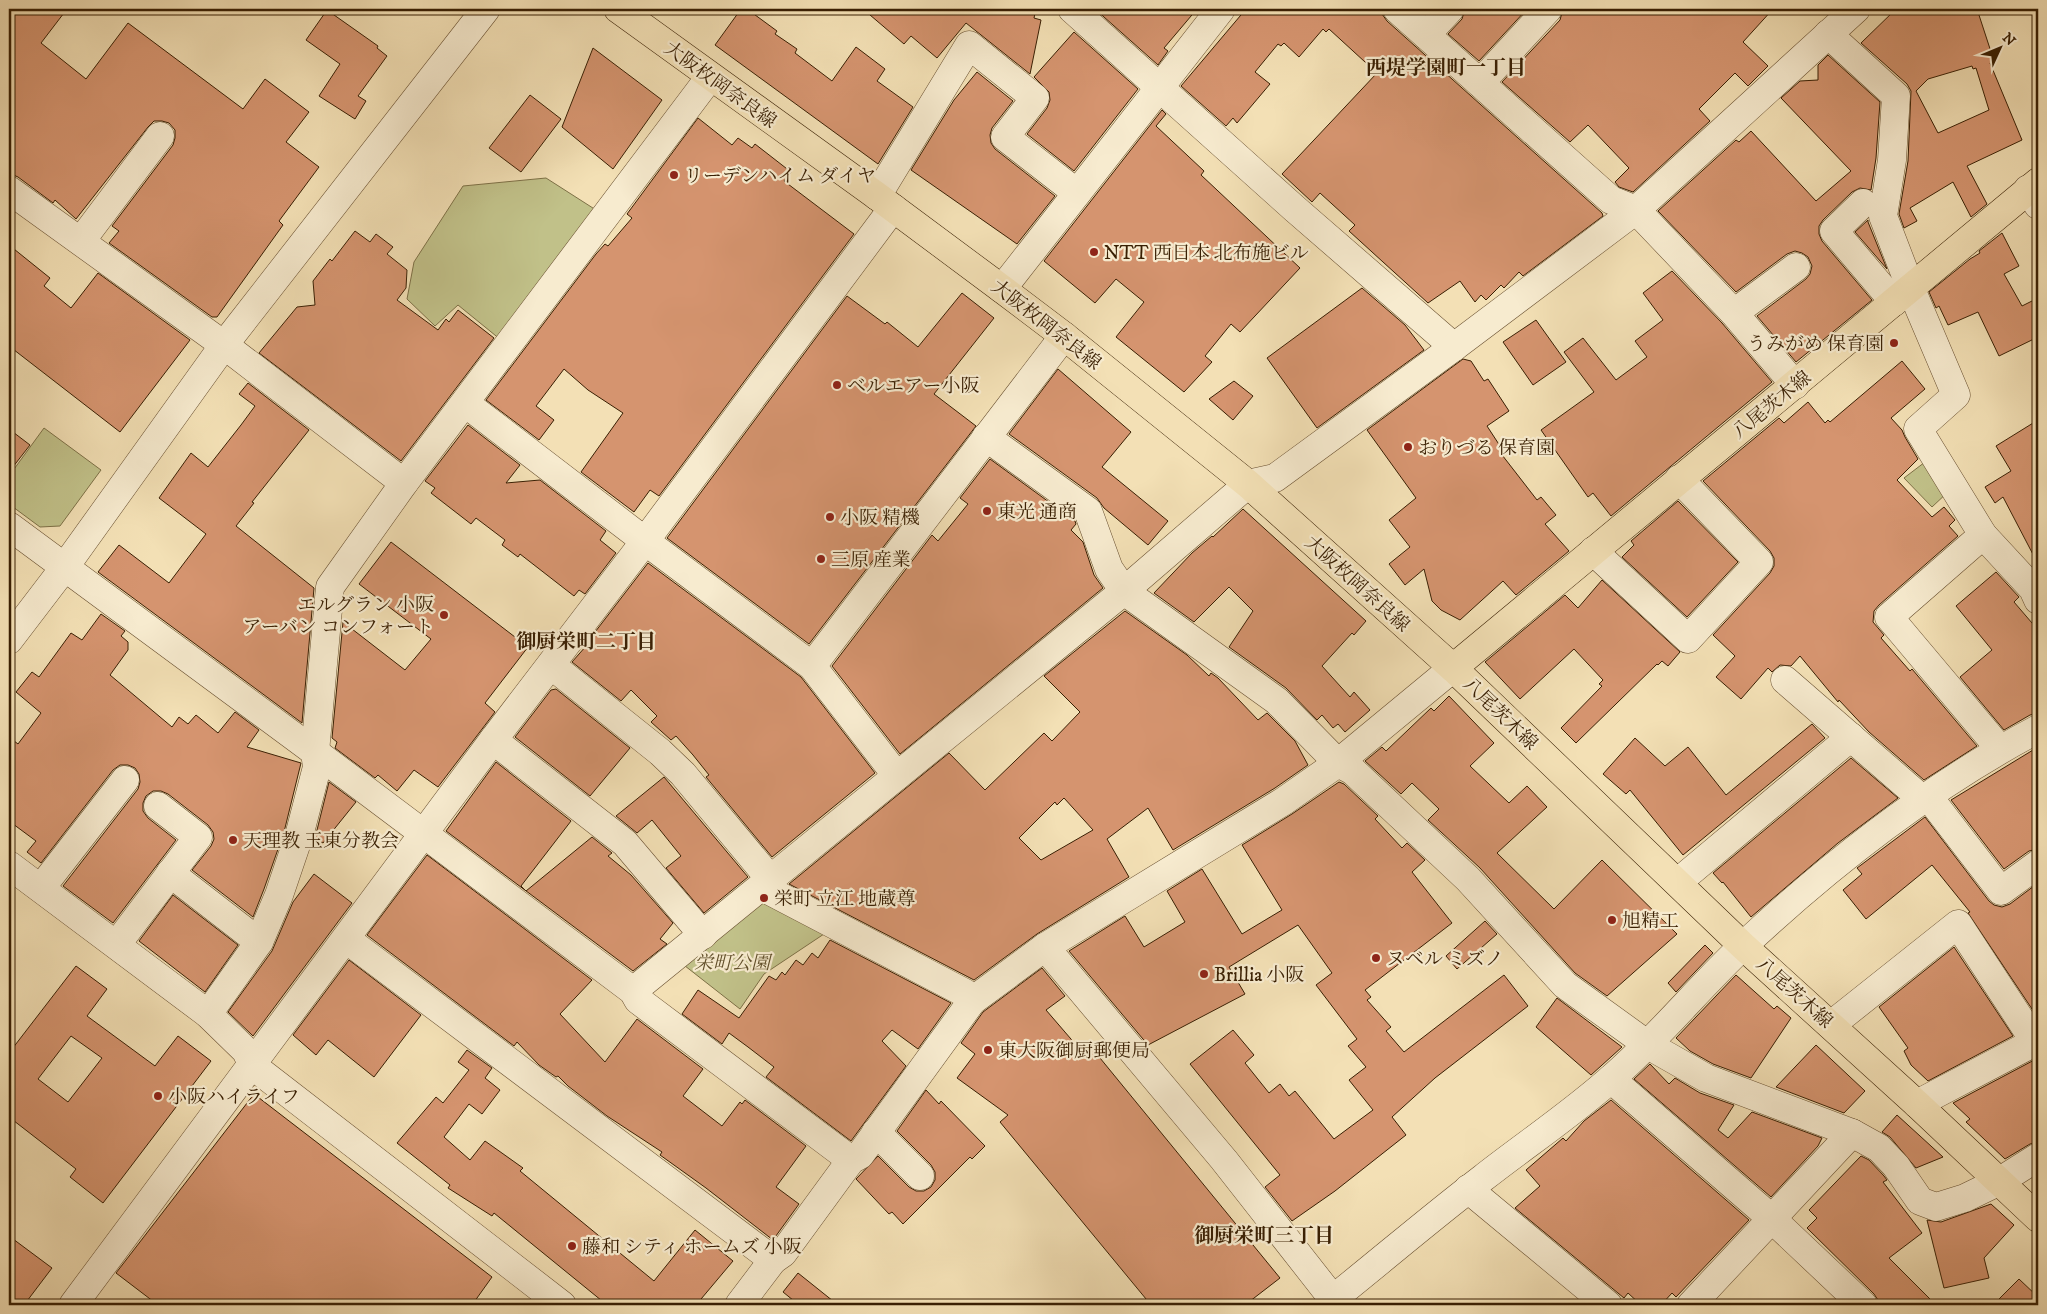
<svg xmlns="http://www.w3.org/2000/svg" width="2047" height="1314" viewBox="0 0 2047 1314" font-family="'IM FELL DW Pica','Noto Serif JP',serif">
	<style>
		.green { fill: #c1c189; stroke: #7d7046 }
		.building { fill: #d5946f; stroke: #391f03; fill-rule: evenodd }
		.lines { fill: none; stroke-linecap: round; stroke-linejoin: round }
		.minor-casing { stroke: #684f30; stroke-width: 29 }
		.major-casing { stroke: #391f03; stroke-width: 29 }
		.minor { stroke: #f7ebcf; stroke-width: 28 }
		.major { stroke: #f3e0b5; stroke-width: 28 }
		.poi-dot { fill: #8f2418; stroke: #f7ebcf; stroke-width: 2 }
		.labels { text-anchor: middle; stroke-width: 4.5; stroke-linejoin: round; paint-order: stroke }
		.street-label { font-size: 19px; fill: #391f03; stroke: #f7ebcf }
		.poi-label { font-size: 19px; fill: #391f03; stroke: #f7ebcf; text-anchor: start }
		.park-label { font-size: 19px; font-style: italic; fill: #62502b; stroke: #f7ebcf }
		.neighbourhood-label { font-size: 20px; font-weight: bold; fill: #391f03; stroke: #f7ebcf }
	</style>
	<rect width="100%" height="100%" fill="#f3e0b5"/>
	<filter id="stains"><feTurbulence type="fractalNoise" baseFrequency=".004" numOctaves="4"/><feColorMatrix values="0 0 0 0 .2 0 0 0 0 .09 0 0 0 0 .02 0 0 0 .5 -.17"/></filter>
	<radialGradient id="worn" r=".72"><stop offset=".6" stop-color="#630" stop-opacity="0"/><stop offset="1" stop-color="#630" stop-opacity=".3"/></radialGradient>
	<g class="green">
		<path d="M546,178l50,32 -95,130 -43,-35 -23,21 -28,-27 7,-37 49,-76z"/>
		<path d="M44,428l57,42 -41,56 -20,1 -31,-23v-28z"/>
		<path d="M1929,459l20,32 -17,16 -28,-29z"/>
		<path d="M765,894l65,36 -66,44 -24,35 -60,-47z"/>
	</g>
	<g class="building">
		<path d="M9,9h58l-26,34 45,36 42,-56 115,86 22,-30 44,33 -23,30 33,25 -40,54 4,4 -66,92h-5l-103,-74 10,-12 -7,-5 61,-81 2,-7v-8l-6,-7 -7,-2h-8l-6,6 -72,92 -21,-19 -2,3 -35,-26 -9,-4z"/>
		<path d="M741,9h6l30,22 -2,3 22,15 -2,4 37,28 24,-34 29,22 -8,12 36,26 -35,57 -163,-119z"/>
		<path d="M863,9h173l-2,9 7,2 -11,54 -64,-51 -29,35 -26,-22 -7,8z"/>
		<path d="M1095,9h102l-33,39 4,3 -10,14z"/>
		<path d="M1246,9h136v5l5,7 215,192 1,3 -80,60 -4,-4 -15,16 -3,-3 -15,15 -5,-5 -6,7 -15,-21 -32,22 -79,-72 6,-6 -35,-32 -8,9 -30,-28 95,-101 -48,-44 -3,3 -3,-3 -24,28 -15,-14 -3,3 -3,-2 -23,28 15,12 -33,39 -4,-5 -7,8 -45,-40z"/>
		<path d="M1465,9h62l-48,52 -31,-27 14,-15z"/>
		<path d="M1563,9h210l-30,33 25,24 -20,20 -13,-13 -36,36 11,12 -77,71 -14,-5 -4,-5 14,-14 -41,-43 -18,17 -68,-60 58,-62z"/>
		<path d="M1896,9h81l17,52 -4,2 32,77 -55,26 20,38 -16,13 -18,-35 -43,26 7,13 -13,7 -5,-14 9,-53 3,-70 -4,-7 -46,-41zM1972,66l1,3 3,-1 13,42 -51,23 -22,-42 12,-12z"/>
		<path d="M327,10l51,36 -1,2 10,8 -29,40 8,5 -11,18 -36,-23 21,-32 -34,-24z"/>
		<path d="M1074,32l64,57 -64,82 -47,-37 20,-26 3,-8 -1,-8 -15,-15z"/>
		<path d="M593,48l69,52 -49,69 -51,-42z"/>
		<path d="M1828,55l52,47 -4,56 -5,32 -11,-2 -8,4 -29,28 -4,6v8l3,7 50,59 -76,62 -39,-46 49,-37 4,-5 2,-8 -4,-9 -6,-4 -7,-2 -8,3 -51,38 -78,-81 78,-71 3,2 12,-11 65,70 35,-30 -70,-73 19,-17 18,-1v-15z"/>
		<path d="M977,72l36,29 -21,27 -2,7 1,8 4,6 60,47 -38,48 -106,-74 43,-70z"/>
		<path d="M530,95l31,24 -40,53 -32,-24z"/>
		<path d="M1162,110l4,4 -10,12 48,45 -3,4 99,93 -60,64 -9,-8 -26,32 7,6 -28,30 -68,-55 28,-35 -28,-23 -21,24 -51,-42z"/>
		<path d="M698,118l34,27 6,-7 14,10 3,-4 36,28 -7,9 70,53 -195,262 -9,-6 -16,22 -53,-40 42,-59 -35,-23 -24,-21 -28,37 18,14 -15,20 -53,-40 110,-146 9,-10 3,2 24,-28 -5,-4z"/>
		<path d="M1868,220v2l19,47 -32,-37z"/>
		<path d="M355,231l15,11 6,-8 17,13 -6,7 20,16 -1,18 -9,12 41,30 8,-11 3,3 9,-12 36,28 -93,123 -142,-108 38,-46 18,-2 -2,-24 17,-22 2,2z"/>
		<path d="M2002,233l17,33 -15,8 18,32 16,-8v39l-39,19 -21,-44 -30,13 -9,-19 -3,2 -7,-16 41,-33 10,-6 -1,-2z"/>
		<path d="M9,245l41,33 -6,8 27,22 27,-35 92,67 -70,92 -111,-86z"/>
		<path d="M1672,271l50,52 50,59 -161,134 -18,-23 -5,4 -47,-67 53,-38 -30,-40 19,-14 33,42 31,-23 -12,-16 28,-21 -20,-27z"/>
		<path d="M1362,288l43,37 19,25 -107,78 -50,-70z"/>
		<path d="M962,293l32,25 -60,76 42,32 -167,218 -142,-106 180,-242 38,28 2,-2 31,25z"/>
		<path d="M1536,320l30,42 -33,23 -30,-43z"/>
		<path d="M1463,359l8,2 13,20 4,-2 21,32 -22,15 15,23 -3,2 38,49 4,-3 15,18 -11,9 24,27 -53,44 -13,-14 -43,39 -19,-10 -9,-9 -8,-32 -19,16 -16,-21 21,-17 -21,-27 27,-22 -49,-68z"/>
		<path d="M1902,361l23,28 -34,29 11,12 3,7 13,22 -21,21 35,37 12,-10 11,13 -6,6 9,10 -79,69 -5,6 -1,11 11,13 -3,3 29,33 2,-2 65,77 -53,34 -55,-48 -30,-32 -1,2 -38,-46 -9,10 -11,-1 -8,7 -4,-4 -27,31 -25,-22 19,-21 -22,-21 57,-62 4,-7v-8l-4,-7 -67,-70 76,-63 5,5 24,-21 17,21 3,-3 2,2z"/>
		<path d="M1058,369l73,63 -29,35 66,54 -20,24 -44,-37 -7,-10 -88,-64z"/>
		<path d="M1234,381l19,15 -20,24 -24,-21z"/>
		<path d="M248,383l61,47 -57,72 2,1 -18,23 78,62 -12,135 -204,-151 21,-27 50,38 37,-49 -47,-36 32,-45 17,14 33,-42 14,-19 -16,-12z"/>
		<path d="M2038,420v144l-35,-67 -8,6 -10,-16 26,-16 -15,-25z"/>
		<path d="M468,425l52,40 -14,18 34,-3 66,51 -6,9 16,13 -31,41 -6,-4 -5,6 -54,-42 -2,3 -16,-12 3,-5 -29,-22 -5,6 -40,-31 4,-5 -10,-7z"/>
		<path d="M9,429l21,16 -21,27z"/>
		<path d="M990,459l85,62 1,3 -5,6 12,12 11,33 9,13 -203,166 -68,-88 100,-131 6,6 30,-37 -8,-6z"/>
		<path d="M1678,501l60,61 -51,55 -65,-60 12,-12 -3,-4z"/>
		<path d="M1243,509l123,112 -12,14 -2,-2 -30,33 28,31 4,-5 16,18 -25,22 -7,-8 -5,4 -11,-13 -5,5 -31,-32 -57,-41 24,-36 -24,-24 -35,35 -40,-29 38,-40 20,-17 1,1z"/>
		<path d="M391,542l137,105 -43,56 10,9 -57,75 -24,-17 -17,21 -19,-16 -3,3 -40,-30 2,-6 -5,-4 11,-116 62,48 26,-31 -72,-55z"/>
		<path d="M648,563l153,114 74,96 -103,84 -66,-80 3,-2 -16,-20 -17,-19 -5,4 -20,-18 6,-6 -26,-26 -10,11 -49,-39 22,-25 -2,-1z"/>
		<path d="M1996,572l23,25 -5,5 24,28v83l-8,2 -26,15 -44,-53 32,-27 -36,-44z"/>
		<path d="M1602,580l78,72 -12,14 -6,-5 -4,4 -1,-1 -81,79 -15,-15 41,-42 -3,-2 4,-4 -29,-31 -54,50 -35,-37 80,-67 13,13z"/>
		<path d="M1125,611l62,44 22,21 2,-3 7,5 40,42 9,-7 28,28 13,24 -33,23 -102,62 -25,-42 -41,31 22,38 -92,57 -63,46 -185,-96 160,-131 36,37 59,-57 8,8 28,-29 -36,-36zM1064,798l29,32 -52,30 -22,-22 36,-36 2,3z"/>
		<path d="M101,614l24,17 -4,5 7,6v8l-18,25 62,52 7,-10 9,7 8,-9 22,18 17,-21 24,18 -12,17 54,16 -17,69 -20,57 -11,28 -61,-47 19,-24 3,-7 -1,-7 -5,-7 -40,-31 -7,-3h-8l-7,5 -3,7v8l5,7 28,22 -63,83 -50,-37 75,-97 2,-7 -1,-8 -4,-6 -7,-3h-8l-7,5 -72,93 -14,-11 9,-11 -27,-20v-84l9,7 23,-31 -25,-21 16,-20 7,5 32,-44 11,7z"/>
		<path d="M556,689l74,59 -40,48 -75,-59 36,-47z"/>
		<path d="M1449,696l45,47 -24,23 39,37 18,-17 20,21 -50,46 57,56 48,-49 75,74 -70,62 -32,-23 -95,-105 -52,-48 11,-11 -27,-26 -11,11 -36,-33 17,-14 4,4 45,-43 3,3z"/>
		<path d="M1812,724l13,14 -142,117 -53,-65 -4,4 -23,-20 32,-36 30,28 23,-19 38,48z"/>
		<path d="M2038,747v102l-9,2 -25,18 -53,-69z"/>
		<path d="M1851,758l47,40 -60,45 -87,74 -28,-35 -1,1 -9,-10z"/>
		<path d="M496,762l75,59 -50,65 5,5 66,-54 20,16 -4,3 23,19 42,48 -13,16 7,5 -34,27 -187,-140z"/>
		<path d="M664,777l84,100 -44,36 -38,-45 15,-12 -29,-36 -15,13 -21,-17z"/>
		<path d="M329,782l27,20 -33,41 -8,-5z"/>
		<path d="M1339,782l5,2 34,32 -3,3 27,29 5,-5 18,17 -13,12 40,51 -87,67 6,7 -4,3 24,27 -5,4 18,21 100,-77 24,31 -93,72 -43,39 14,18 -71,56 -43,30 -27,-34 15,-12 -90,-111 43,-34 21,25 -9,8 24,30 11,-9 9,12 6,-5 39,48 39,-29 -24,-30 17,-13 -18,-21 9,-7 -41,-54 16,-12 -34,-48 -69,42 16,27 -97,51 -79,-94 56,-35 19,31 41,-25 -18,-31 35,-22 40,65 40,-24 -40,-65 50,-31z"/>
		<path d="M1925,817l64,84 5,4 8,2 8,-3 28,-21v135l-70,-105 2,-1 -38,-47 -66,54 -23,-29 19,-16 -5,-6z"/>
		<path d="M427,855l165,125 -32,34 45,48 32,-43 66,50 -20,27 39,30 18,-24 2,2 3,-4 61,46 -30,41 23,17 -26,36 -67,-52 -46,-33 2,-3 -55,-36 -39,-30 -10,-10 -2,1 -17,-12 -22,-23 -3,4 -147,-111z"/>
		<path d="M314,874l38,29 -99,133 -25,-24 44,-61 21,-49z"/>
		<path d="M173,895l65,50 -33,47 -66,-51z"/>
		<path d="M1485,921l12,13 -40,35 -11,-13z"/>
		<path d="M830,940l121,63 -33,46 -26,-19 -10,11 24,25 -55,75 -85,-64 8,-10 -26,-20 -19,-14 -7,11 -40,-30 16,-24 41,28 30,-42 7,4 6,-8 3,3 11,-15 7,5 9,-12 6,5z"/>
		<path d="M1705,945l8,8 -37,39 -8,-9z"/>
		<path d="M1954,947l59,89 -85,45 -17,-16 -7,-14 4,-3 -29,-41z"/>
		<path d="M349,960l72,55 -47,62 -46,-37 -12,15 -23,-20z"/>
		<path d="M76,966l31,23 -20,27 68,50 23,-30 33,25 -108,142 -33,-26 6,-8 -67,-52v-64zM71,1036l31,22 -34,44 -30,-23z"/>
		<path d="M1042,968l23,28 -19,14 37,43 8,-6 189,231 -35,27h-94l-151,-183 8,-7 -51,-37 18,-24 -14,-11 22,-31z"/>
		<path d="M1736,975l38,34 3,-3 14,12 -40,60 -38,-14 -23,-13 -14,-13z"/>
		<path d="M1557,998l65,49 -31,28 -55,-48z"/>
		<path d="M1816,1045l49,46 -21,22 -68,-26z"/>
		<path d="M467,1050l25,18 -7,10 15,12 -18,24 -13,-10 -25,33 26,23 15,-19 38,27 -3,3 134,110 41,-51 38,31 -37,44h-89l-113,-92 -2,3 -44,-28 2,-3 -53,-42 39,-46 7,6 26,-33 -11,-8z"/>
		<path d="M2038,1058v84l-8,2 -25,15 -39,-37 4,-3 -17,-16z"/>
		<path d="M1650,1064l19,20 6,-6 25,15 34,12 -16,25 10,8 24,-26 70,26 -4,8 -47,51 -137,-118z"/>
		<path d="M926,1090l13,14 2,-3 44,45 -13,13 -2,-2 -67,67 -11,-12 -3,2 -33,-35 22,-23 31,31 7,4h8l7,-4 4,-7v-8l-4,-7 -34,-34z"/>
		<path d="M254,1094l238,183 -20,28h-314l-42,-32z"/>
		<path d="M1611,1100l138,120 -73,77 -4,-4 -11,12h-20l-13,-12 -4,5 -109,-90 25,-22 -14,-16 37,-32 3,3 18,-20z"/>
		<path d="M1897,1115l46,42 -27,11 -26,-31 -8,-5z"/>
		<path d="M1861,1156l8,4 15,16 3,4 -4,2 39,51 -33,25 47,47h-58v-5l-4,-6 -67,-66 10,-10 -8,-8z"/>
		<path d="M1991,1204l23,21 -30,33 5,20 -45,10 -17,-68 14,2z"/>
		<path d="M9,1236l43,32 -28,37h-15z"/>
		<path d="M798,1273l40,32h-39l-16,-13z"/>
		<path d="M2019,1279l19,18v8h-45z"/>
	</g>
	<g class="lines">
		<g class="minor-casing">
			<g id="minor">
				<path d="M1072,9l223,200 159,138"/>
				<path d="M1397,9l214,191 25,10 98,103 61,72"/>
				<path d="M1828,34l68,62 -4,64 -9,56 28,73 45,106 -38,34 65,106 50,54 5,11"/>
				<path d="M1426,35l24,-26"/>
				<path d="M1480,83l68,-74"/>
				<path d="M2028,189l10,16"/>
				<path d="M9,190l215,155 180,138"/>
				<path d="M877,196l92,-151 66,53 -30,39 72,56"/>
				<path d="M1863,203l-29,28 60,71"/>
				<path d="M81,241l79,-105"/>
				<path d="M1002,289l219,-280"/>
				<path d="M1734,313l62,-46"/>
				<path d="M465,403l180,138 167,125 85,110"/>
				<path d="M986,437l102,74 21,58 15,22 153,110 61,62 15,8 115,108 97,106 83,60 58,33 146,55 27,15 17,18 24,35 16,6 29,-9 35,-17 38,-24"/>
				<path d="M9,526l306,226 318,239 5,9 213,160"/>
				<path d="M1983,535l-94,82 111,132"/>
				<path d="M1593,551l95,88 71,-77 -80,-83"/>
				<path d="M9,640l55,-72 160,-223 262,-336"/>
				<path d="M551,665l109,87 23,22 88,106"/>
				<path d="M812,666l252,-330"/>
				<path d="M1785,680l137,119"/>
				<path d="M493,740l132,103 78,92"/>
				<path d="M1928,796l73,95 37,-27"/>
				<path d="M9,865l199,149 38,37 7,15 309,239"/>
				<path d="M170,873l89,69"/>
				<path d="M1678,882l173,-145"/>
				<path d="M762,887l203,106 7,8"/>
				<path d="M41,888l84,-108"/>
				<path d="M346,939l427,321"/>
				<path d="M117,944l81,-107 -40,-31"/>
				<path d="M1045,947l179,213 109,139"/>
				<path d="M633,991l491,-400 124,-107 27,-6 179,-131 182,-137 220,-201"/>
				<path d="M208,1014l51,-72 20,-47 20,-59 18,-69 -2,-15 15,-165 74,-104 306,-406"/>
				<path d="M1831,1025l127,-101 77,118 -118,62"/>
				<path d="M1611,1079l160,139 92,87"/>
				<path d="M876,1132l44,44"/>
				<path d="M1468,1189l140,116"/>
				<path d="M73,1305l420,-565 152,-199 248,-333"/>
				<path d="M739,1305l34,-45 10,-7 68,-93 9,-5 112,-154 73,-54 239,-146 54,-38 115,-95"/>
				<path d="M1328,1305l5,-6c50,-40 99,-82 150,-121 42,-33 90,-65 130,-101 47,-41 86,-90 132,-133 87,-81 187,-159 293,-215"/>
				<path d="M1691,1305l161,-172"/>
			</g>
		</g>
		<g class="major-casing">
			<g id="major">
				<path d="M618,9l259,187 125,93 62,47 184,148 205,184 290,278 174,158 121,114"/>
				<path d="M1453,668l585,-486"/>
			</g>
		</g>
		<use href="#minor" class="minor"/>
		<use href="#major" class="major"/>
	</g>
	<g class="poi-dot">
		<circle cx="674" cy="175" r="5"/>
		<circle cx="1094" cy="252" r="5"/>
		<circle cx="1894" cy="343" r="5"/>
		<circle cx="837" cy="385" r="5"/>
		<circle cx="1408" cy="447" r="5"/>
		<circle cx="987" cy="511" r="5"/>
		<circle cx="830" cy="517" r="5"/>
		<circle cx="821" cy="559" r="5"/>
		<circle cx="444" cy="615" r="5"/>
		<circle cx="233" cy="840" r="5"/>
		<circle cx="764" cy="898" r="5"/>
		<circle cx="1612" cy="920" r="5"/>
		<circle cx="1376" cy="958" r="5"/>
		<circle cx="1204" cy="974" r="5"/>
		<circle cx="988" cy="1050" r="5"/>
		<circle cx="158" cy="1096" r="5"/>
		<circle cx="572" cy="1246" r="5"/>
	</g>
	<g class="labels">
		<g class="street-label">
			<text transform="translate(721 84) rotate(36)" y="7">大阪枚岡奈良線</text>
			<text transform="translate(1047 324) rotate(38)" y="7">大阪枚岡奈良線</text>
			<text transform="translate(1771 404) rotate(-39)" y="7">八尾茨木線</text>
			<text transform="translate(1358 583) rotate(42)" y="7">大阪枚岡奈良線</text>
			<text transform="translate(1501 713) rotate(44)" y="7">八尾茨木線</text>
			<text transform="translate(1795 992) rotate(42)" y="7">八尾茨木線</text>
		</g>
		<g class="poi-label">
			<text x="684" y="182">リーデンハイム ダイヤ</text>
			<text x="1104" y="259">NTT 西日本 北布施ビル</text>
			<text x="1884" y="350" text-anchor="end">うみがめ 保育園</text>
			<text x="847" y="392">ベルエアー小阪</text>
			<text x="1418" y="454">おりづる 保育園</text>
			<text x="997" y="518">東光 通商</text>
			<text x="840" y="524">小阪 精機</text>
			<text x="831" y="566">三原 産業</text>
			<text x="434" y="611" text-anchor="end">エルグラン 小阪<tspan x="434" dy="22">アーバン コンフォート</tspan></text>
			<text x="243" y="847">天理教 玉東分教会</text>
			<text x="774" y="905">栄町 立江 地蔵尊</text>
			<text x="1622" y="927">旭精工</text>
			<text x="1386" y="965">ヌベル ミズノ</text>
			<text x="1214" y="981">Brillia 小阪</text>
			<text x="998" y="1057">東大阪御厨郵便局</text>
			<text x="168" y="1103">小阪ハイライフ</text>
			<text x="582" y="1253">藤和 シティ ホームズ 小阪</text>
		</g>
		<g class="park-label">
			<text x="732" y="969">栄町公園</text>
		</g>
		<g class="neighbourhood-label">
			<text x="1446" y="74">西堤学園町一丁目</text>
			<text x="586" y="648">御厨栄町二丁目</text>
			<text x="1264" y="1242">御厨栄町三丁目</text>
		</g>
	</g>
	<rect width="2047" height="1314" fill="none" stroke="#f3e0b5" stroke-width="30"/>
	<rect x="10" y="10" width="2027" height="1294" fill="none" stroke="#391f03" stroke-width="2.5"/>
	<rect x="15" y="15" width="2017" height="1284" fill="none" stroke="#391f03"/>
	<g transform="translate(2000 48) rotate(46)" stroke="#f7ebcf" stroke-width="4" paint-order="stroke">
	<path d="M0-4L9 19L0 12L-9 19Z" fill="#391f03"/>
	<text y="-8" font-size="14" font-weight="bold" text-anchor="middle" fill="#391f03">N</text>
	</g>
	<rect width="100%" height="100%" filter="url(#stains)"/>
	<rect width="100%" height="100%" fill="url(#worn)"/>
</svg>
